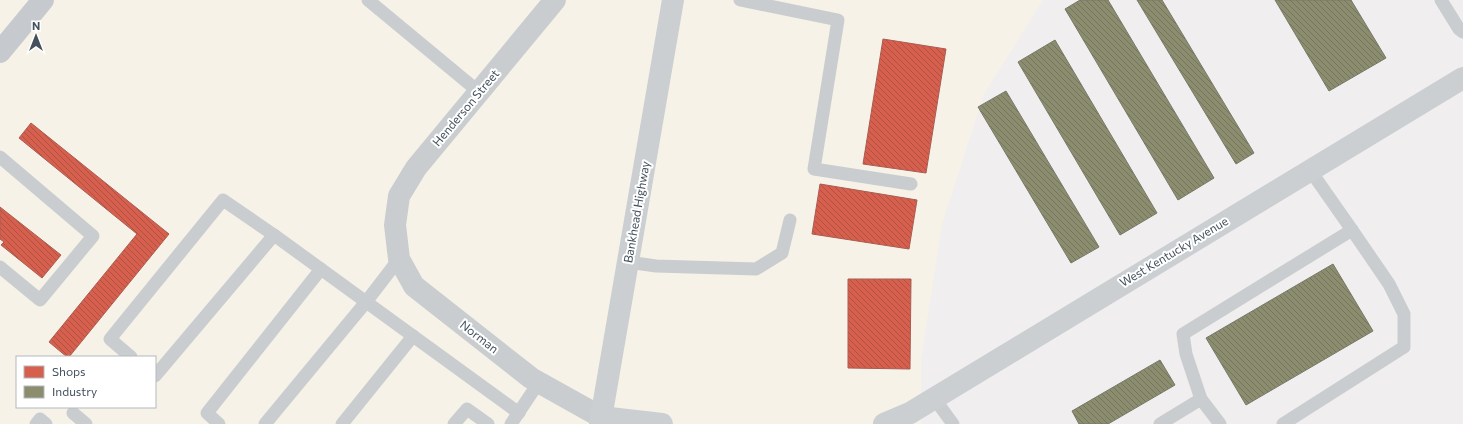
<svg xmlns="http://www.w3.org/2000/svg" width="1463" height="424" viewBox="0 0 1463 424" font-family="Commissioner,sans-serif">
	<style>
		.commercial { fill: #f7f2e8; fill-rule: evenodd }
		.shops { fill: url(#shops-back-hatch); stroke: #aa5c52 }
		.industry { fill: url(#industry-back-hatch); stroke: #767a69 }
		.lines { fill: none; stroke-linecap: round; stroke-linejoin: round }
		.lane { stroke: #cacdcf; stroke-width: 13 }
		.street { stroke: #cacdcf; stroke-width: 22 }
		.secondary { stroke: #cbcfd2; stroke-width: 22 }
		.primary { stroke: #c6c9cd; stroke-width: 22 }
		.labels { text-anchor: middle; stroke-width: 4; stroke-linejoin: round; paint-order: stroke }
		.street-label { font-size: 12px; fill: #44515d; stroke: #fff }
	</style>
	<defs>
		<pattern id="shops-back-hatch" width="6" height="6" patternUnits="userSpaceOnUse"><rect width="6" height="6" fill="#d6604d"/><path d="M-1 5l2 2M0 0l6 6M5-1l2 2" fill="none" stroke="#af5243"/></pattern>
		<pattern id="industry-back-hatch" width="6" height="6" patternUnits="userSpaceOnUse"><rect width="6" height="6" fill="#8c8c6e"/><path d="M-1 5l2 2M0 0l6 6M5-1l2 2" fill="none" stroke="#74755e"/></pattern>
	</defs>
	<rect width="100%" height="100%" fill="#f0eeee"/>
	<path class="commercial" d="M0,0h1043l-59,94 -42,130 -21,135v65h-921zM17,357h138v50h-138z"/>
	<g class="shops">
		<path d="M883,39l63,10 -20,124 -63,-9z"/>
		<path d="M31,123l138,111 -100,123h-2l-18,-15 88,-108 -118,-96z"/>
		<path d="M820,184l97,16 -8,49 -97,-15z"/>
		<path d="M0,207l61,48 -19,23 -41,-33 3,-3 -4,-3z"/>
		<path d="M848,279h63l-1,90 -62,-1z"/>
	</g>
	<g class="industry">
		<path d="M1080,0h28l106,178 -36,22 -113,-191z"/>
		<path d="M1137,0h25l92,153 -18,11z"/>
		<path d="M1275,0h76l35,58 -57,33z"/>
		<path d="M1055,40l102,173 -37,22 -102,-173z"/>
		<path d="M1006,91l93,156 -28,16 -93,-156z"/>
		<path d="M1333,264l40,67 -127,74 -40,-67z"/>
		<path d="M1160,360l15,25 -67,39h-29l-7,-13z"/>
	</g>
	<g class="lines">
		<g class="lane">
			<path d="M368,0l111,92"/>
			<path d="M740,0l98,20 -24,149 97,15"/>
			<path d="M1441,0l18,29 4,3"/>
			<path d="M0,157l93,79 -53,64 -40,-33"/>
			<path d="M628,262l28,4 100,3 26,-16 8,-33"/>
			<path d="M131,357l-21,-18 113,-139 51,35 245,178"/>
			<path d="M155,376l119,-141"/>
			<path d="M934,398l19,26"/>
			<path d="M1201,399l19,25"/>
			<path d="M73,413l13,11"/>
			<path d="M36,424l4,-5 6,5"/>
			<path d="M219,424l-12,-11 114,-144"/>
			<path d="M265,424l101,-122 33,-43"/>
			<path d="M342,424l71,-88"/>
			<path d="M454,424l13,-15 21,15"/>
			<path d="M511,424l28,-42"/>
			<path d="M1160,424l41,-25 -15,-45 -3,-20 169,-104 -42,-60"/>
			<path d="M1283,424l121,-77v-33l-15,-30 -37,-54"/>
		</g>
		<path class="street" d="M555,0l-139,168 -17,28 -4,29 4,34 15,27 117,92 70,39"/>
		<g class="secondary">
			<path d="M601,417l61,7"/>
			<path d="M600,424l73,-424"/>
			<path d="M884,424l26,-11 553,-335"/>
		</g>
		<path class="primary" d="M0,52l43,-52"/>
	</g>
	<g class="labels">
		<g class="street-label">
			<text transform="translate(466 108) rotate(-50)" y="4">Henderson Street</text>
			<text transform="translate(637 212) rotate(-80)" y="4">Bankhead Highway</text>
			<text transform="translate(1174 252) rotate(-31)" y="4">West Kentucky Avenue</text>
			<text transform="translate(479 337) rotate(38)" y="4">Norman</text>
		</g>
	</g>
	<rect x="16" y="356" width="140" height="52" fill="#ffffff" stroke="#b4b9be"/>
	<rect x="24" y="366" width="20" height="12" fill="#d6604d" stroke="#b4b9be"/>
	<text x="52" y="376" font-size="12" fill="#44515d">Shops</text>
	<rect x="24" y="386" width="20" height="12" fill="#8c8c6e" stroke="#b4b9be"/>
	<text x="52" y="396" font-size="12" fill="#44515d">Industry</text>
	<g transform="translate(36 36)" stroke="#ffffff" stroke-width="3" paint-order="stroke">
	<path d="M0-3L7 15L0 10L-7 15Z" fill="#44515d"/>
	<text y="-6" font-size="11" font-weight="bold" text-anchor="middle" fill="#44515d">N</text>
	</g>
</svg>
